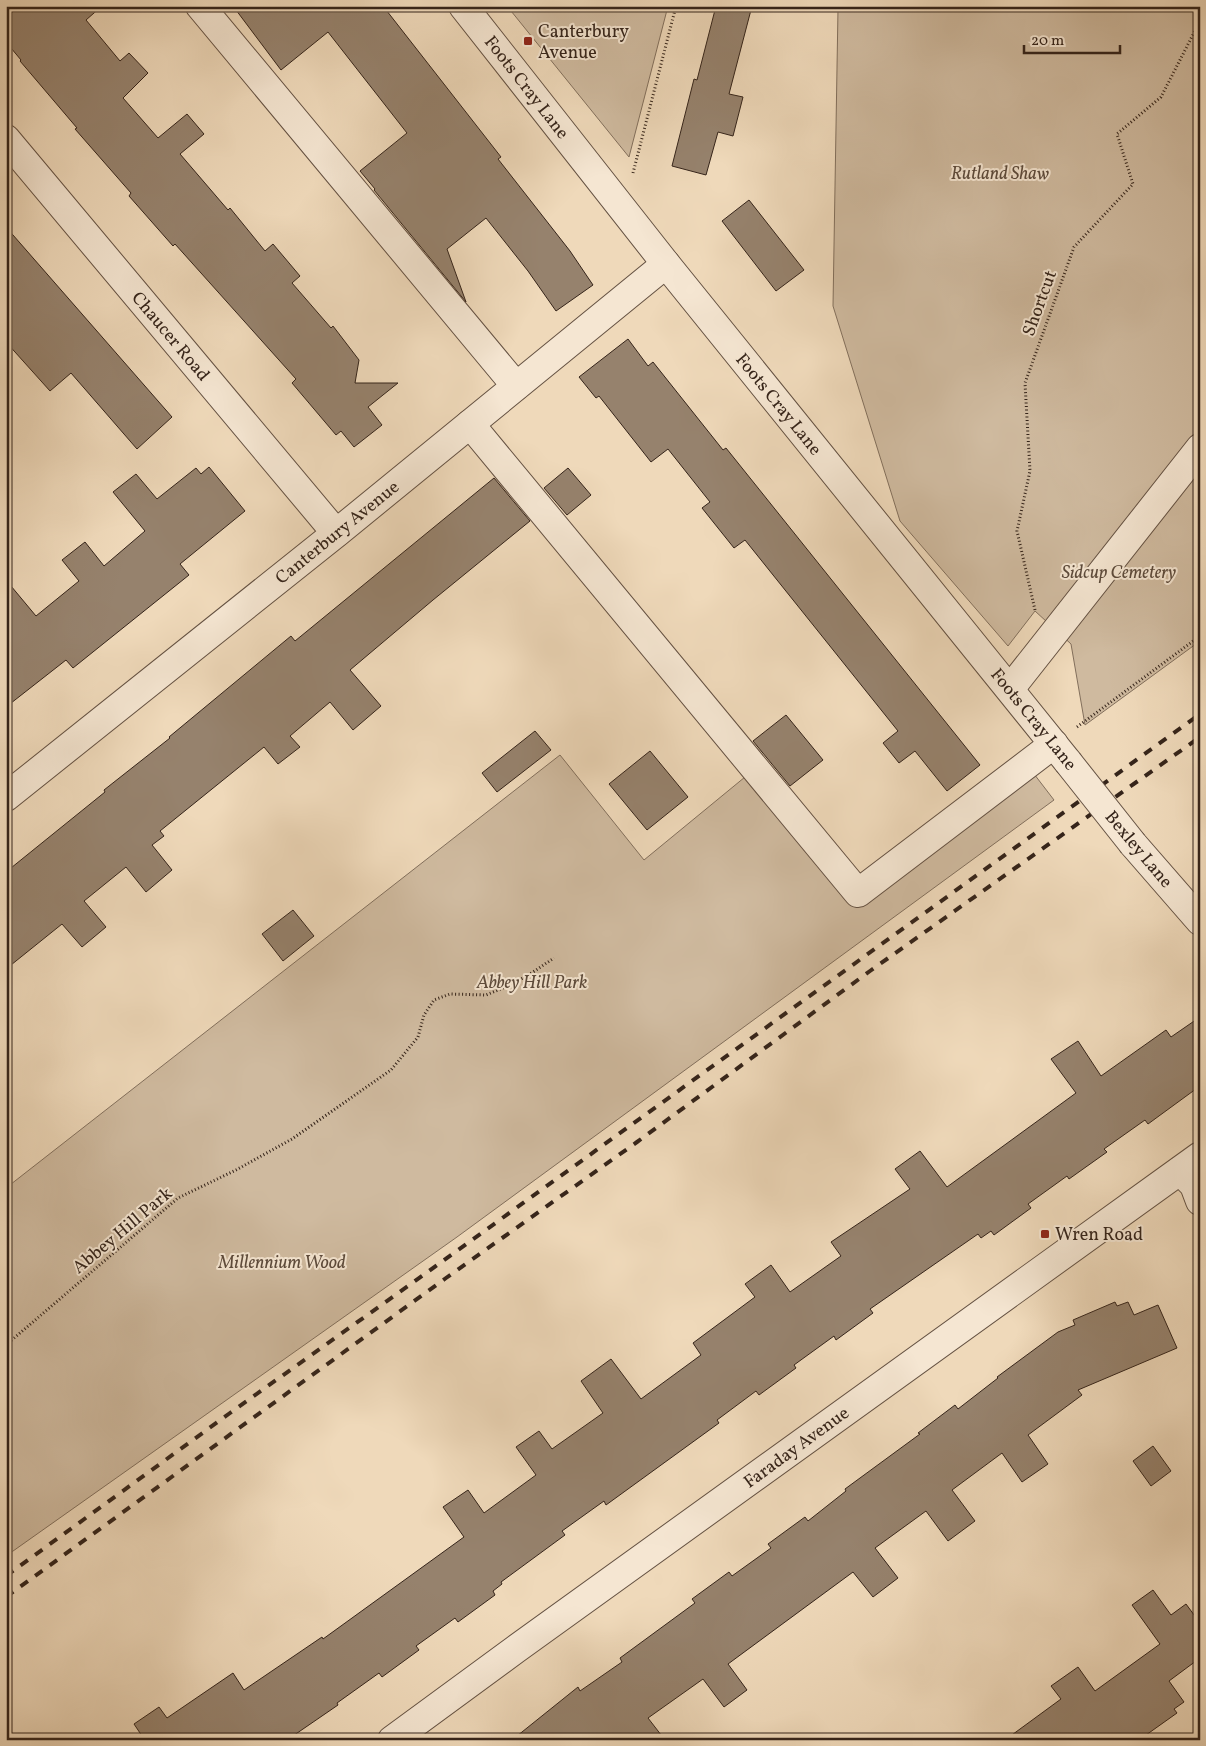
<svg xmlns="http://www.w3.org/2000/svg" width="1206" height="1746" viewBox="0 0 1206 1746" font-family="Vollkorn,serif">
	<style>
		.green { fill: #cfba9f; stroke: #826f5c }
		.building { fill: #96826d; stroke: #35241a }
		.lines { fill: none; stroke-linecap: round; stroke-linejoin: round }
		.minor-casing { stroke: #645142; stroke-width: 30 }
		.path { stroke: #35241a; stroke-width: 3; stroke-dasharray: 1 2.5; stroke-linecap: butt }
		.minor { stroke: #f5e6d2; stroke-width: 28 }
		.rail { stroke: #35241a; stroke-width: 4; stroke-dasharray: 9 9; stroke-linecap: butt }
		.minor-bridge-casing { stroke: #645142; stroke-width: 30; stroke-linecap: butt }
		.minor-bridge { stroke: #f5e6d2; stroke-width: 28 }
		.poi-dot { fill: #8f2418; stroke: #f5e6d2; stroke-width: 2 }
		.labels { text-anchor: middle; stroke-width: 4; stroke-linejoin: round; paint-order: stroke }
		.poi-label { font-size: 18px; fill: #35241a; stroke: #f5e6d2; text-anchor: start }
		.street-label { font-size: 18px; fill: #35241a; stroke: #f5e6d2 }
		.park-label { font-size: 18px; font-style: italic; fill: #5c4a3b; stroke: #f5e6d2 }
	</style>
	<rect width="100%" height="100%" fill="#efd9ba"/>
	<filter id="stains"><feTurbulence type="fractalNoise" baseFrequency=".004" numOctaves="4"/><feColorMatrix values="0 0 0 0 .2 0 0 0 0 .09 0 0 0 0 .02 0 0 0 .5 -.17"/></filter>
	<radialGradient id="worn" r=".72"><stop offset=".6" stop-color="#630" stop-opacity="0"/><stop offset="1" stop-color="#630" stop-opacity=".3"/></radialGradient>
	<g class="green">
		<path d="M507,6h161l-39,151z"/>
		<path d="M832,6h368v635l-115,84 -14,-81 -36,-33 -27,35 -108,-125 -67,-215 5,-297z"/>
		<path d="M560,755l84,105 101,-83 109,128 177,-135 23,30 -597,437 -451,319v-368z"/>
	</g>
	<g class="building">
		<path d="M6,6h96l-16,14 34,41 9,-8 19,20 -25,25 35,40 29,-24 17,20 -24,20 48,56 2,-2 35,43 8,-7 27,32 -8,7 39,45 2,-2 26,34 -4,23h43l-30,24 14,18 -28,22 -13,-16 -5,4 -44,-52 4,-4 -121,-135 -2,2 -44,-50 2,-3 -56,-64 2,-1 -57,-67 1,-1 -15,-18z"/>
		<path d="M233,6h150l118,151 -3,2 72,92 23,34 -37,26 -28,-40 -42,-53 -39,31 19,53 -92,-112 1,-1 -15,-18 47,-38 -54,-69 -25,-32 -47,38z"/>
		<path d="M716,6h36l-23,88 14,3 -10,39 -15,-4 -12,43 -34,-9 22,-87 3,1z"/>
		<path d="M749,200l55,70 -28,21 -54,-70z"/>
		<path d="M6,227l166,190 -35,32 -66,-76 -21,18 -44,-49z"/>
		<path d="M628,339l20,27 5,-4 70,88 3,-2 254,317 -33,26 -32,-40 -16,12 -16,-20 15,-12 -153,-191 -11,8 -32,-40 8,-6 -42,-53 -17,13 -52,-66 -3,2 -17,-21z"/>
		<path d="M209,467l36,44 -65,53 9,11 -116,93 -7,-8 -60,47v-127l30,36 43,-35 -17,-21 23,-18 19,24 41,-35 -32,-39 23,-18 21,25 39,-31 5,6z"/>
		<path d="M568,468l23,27 -24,20 -23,-27z"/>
		<path d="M494,478l36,43 -97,79 -83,70 31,36 -28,24 -23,-28 -40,34 10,11 -22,17 -14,-17 -104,84 4,5 -12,9 20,25 -26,22 -20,-25 -42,34 22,26 -24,20 -20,-23 -56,45v-97l99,-80 -1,-2 66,-52 -1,-1 122,-101 4,5z"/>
		<path d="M786,715l37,45 -33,26 -37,-45z"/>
		<path d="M535,731l16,19 -54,42 -15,-19z"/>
		<path d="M650,751l38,46 -41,33 -38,-46z"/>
		<path d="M293,910l21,26 -31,25 -21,-27z"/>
		<path d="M1200,1017v69l-52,38 -3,-4 -41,29 3,3 -38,27 -2,-3 -39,28 3,4 -37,27 -3,-4 -10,7 -3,-4 -108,75 3,4 -37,27 -2,-4 -40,29 2,3 -37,27 -3,-4 -39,29 2,3 -113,82 -2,-4 -42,30 3,4 -64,47 1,2 -9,7 2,4 -37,27 -3,-4 -39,28 3,4 -37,27 -3,-4 -42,30 1,2 -51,35h-151l6,-4 -8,-12 25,-17 8,11 66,-45 11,17 78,-53 1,2 141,-102 -21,-30 25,-17 16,23 52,-38 -20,-28 23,-16 13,18 51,-36 -22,-32 30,-22 30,40 60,-44 -8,-12 62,-46 -10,-13 26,-19 19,27 51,-36 -10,-14 79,-53 -15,-20 25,-18 27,36 129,-94 -25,-34 27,-18 23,35 65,-46 5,7z"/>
		<path d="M1115,1302l2,4 11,-4 6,13 24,-10 19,43 -99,42 4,5 -54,40 20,29 -26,18 -20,-29 -50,37 23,31 -27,20 -22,-30 -51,37 23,30 -25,19 -20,-25 -125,92 19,26 -23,17 -21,-28 -55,39 17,22h-153l66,-53 2,4 42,-29 -2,-4 75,-55 -3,-4 37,-27 3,4 39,-28 -3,-4 37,-27 3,4 38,-30 -1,-2 75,-55 -2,-1 37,-28 3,4 40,-31 -1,-1 61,-45 17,-7 -2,-5z"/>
		<path d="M1153,1446l18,25 -20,15 -18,-25z"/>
		<path d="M1153,1590l18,25 15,-11 14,19v35l-31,23 15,21 -10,7 3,4 -38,27h-134l56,-41 -10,-13 27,-19 17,24 65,-47 -28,-39z"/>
	</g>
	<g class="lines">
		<g class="minor-casing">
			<g id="minor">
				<path d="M200,6l316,380"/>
				<path d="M463,6l203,258 402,498"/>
				<path d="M6,139l330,394"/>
				<path d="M470,424l388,469 196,-149"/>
				<path d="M1010,689l190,-241"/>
				<path d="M6,797l333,-266 327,-267"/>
				<path d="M1133,844l67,77"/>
				<path d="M1180,1171l14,14 6,16"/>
				<path d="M392,1740l124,-91 684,-493"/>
			</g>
		</g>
		<g class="path">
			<path d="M633,173l43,-167"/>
			<path d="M1035,610l-18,-79 13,-60 -5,-88 49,-136 59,-63 -16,-50 44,-37 39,-76"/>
			<path d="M1077,727l123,-91"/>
			<path d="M6,1345l172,-147 58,-28 56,-31 99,-69 27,-33 6,-22 10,-15 16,-6 36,1 17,-7 24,-12 27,-18"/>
		</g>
		<use href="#minor" class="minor"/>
		<g class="rail">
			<path d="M6,1576l224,-163 199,-142 771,-557"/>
			<path d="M6,1597l440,-319 191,-136 233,-171 330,-234"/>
		</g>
		<g class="minor-bridge-casing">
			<path id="minor-bridge" d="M1068,762l65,82"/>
		</g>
		<use href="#minor-bridge" class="minor-bridge"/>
	</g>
	<g class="poi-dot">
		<rect x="523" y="36" width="10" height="10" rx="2.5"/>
		<rect x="1040" y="1229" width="10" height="10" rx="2.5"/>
	</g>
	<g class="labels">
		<g class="poi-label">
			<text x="538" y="37">Canterbury<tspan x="538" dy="21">Avenue</tspan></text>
			<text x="1055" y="1240">Wren Road</text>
		</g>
		<g class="street-label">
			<text transform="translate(527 87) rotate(52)" y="6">Foots Cray Lane</text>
			<text transform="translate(1039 303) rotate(-70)" y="6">Shortcut</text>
			<text transform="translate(171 336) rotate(50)" y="6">Chaucer Road</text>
			<text transform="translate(779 404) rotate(51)" y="6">Foots Cray Lane</text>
			<text transform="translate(337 532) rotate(-39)" y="6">Canterbury Avenue</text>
			<text transform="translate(1034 719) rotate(51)" y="6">Foots Cray Lane</text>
			<text transform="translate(1139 849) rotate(50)" y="6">Bexley Lane</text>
			<text transform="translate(122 1230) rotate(-40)" y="6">Abbey Hill Park</text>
			<text transform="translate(796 1447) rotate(-36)" y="6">Faraday Avenue</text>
		</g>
		<g class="park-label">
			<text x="1000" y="179">Rutland Shaw</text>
			<text x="1119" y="578">Sidcup Cemetery</text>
			<text x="532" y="988">Abbey Hill Park</text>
			<text x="282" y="1268">Millennium Wood</text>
		</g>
	</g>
	<rect width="1206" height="1746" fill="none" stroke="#efd9ba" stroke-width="25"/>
	<rect x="8" y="8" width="1191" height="1731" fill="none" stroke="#35241a" stroke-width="2.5"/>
	<rect x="12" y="12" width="1181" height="1721" fill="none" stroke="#35241a"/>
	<path d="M1024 45v8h96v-8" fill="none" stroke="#35241a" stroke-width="2.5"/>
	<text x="1031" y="45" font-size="15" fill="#35241a" stroke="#f5e6d2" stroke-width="4" paint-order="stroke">20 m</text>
	<rect width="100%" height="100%" filter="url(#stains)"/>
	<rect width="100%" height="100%" fill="url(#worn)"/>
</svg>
